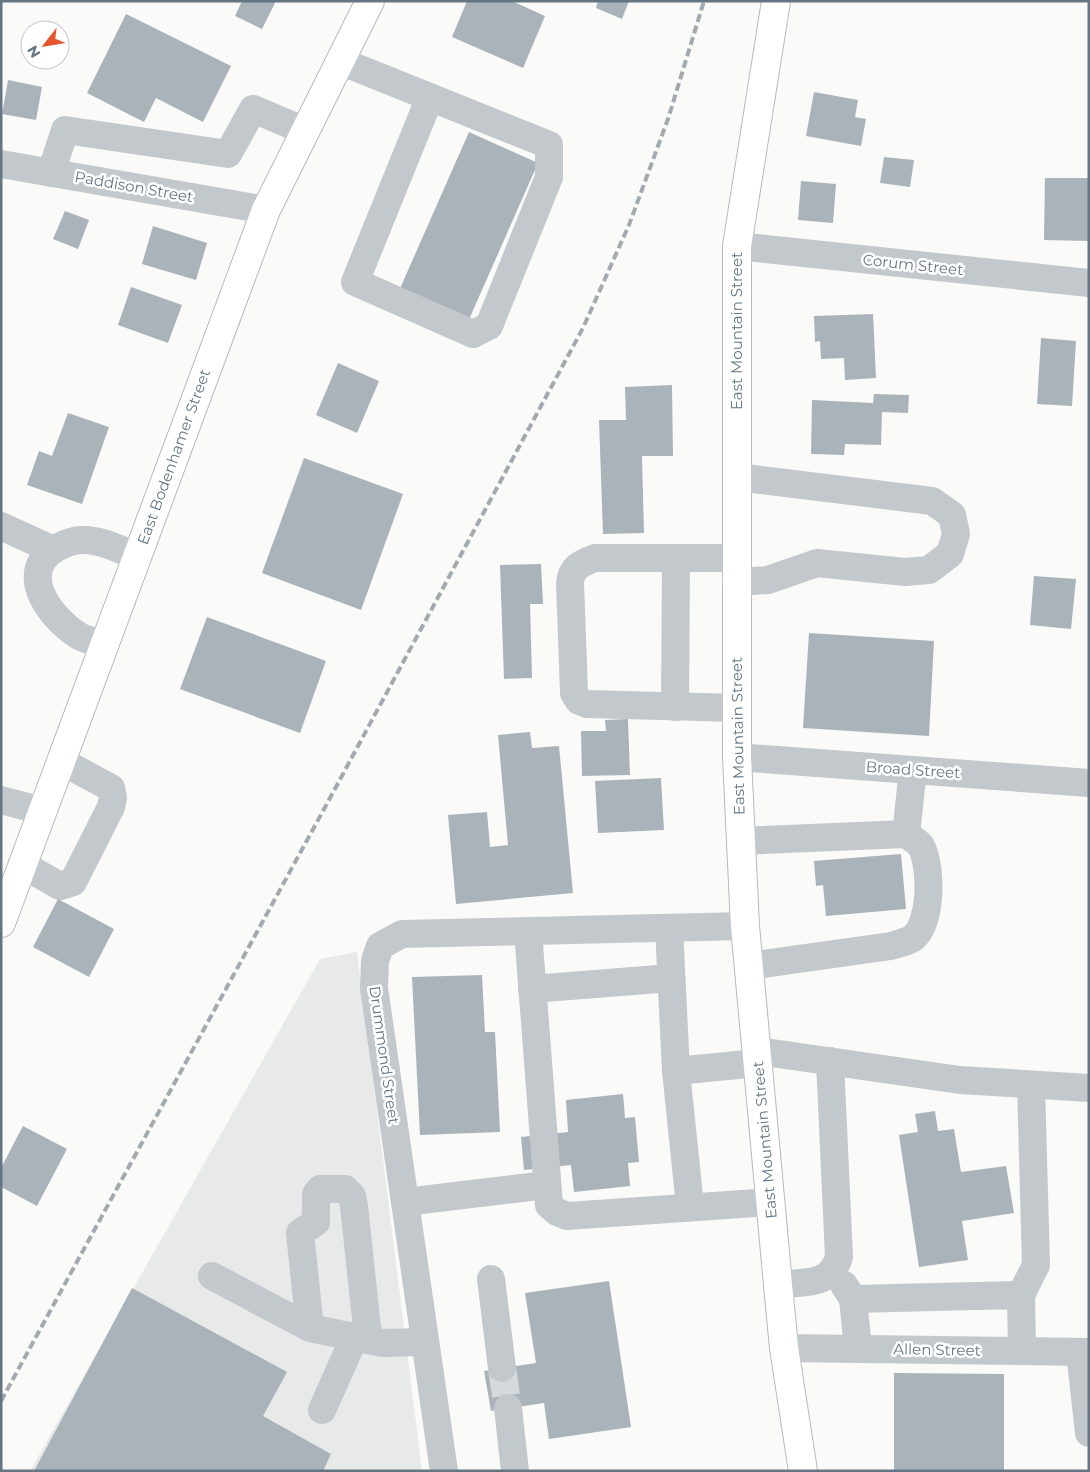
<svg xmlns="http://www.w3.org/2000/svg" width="1090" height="1472" viewBox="0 0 1090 1472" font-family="Montserrat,sans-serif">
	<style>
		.built { fill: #e8e9e9 }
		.building { fill: #aab3b9 }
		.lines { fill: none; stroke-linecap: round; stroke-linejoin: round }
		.minor-tunnel { stroke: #d5d9db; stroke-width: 28; stroke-dasharray: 28 14; stroke-linecap: butt }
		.major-casing { stroke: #b5babe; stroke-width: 30 }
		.minor { stroke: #c3c8cc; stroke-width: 28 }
		.major { stroke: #fff; stroke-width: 28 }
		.rail { stroke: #a2aab0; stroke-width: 4; stroke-dasharray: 8 4; stroke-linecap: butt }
		.labels { text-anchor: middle; stroke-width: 5; stroke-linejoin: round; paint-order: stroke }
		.street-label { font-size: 15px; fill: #657683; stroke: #fff }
	</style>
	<rect width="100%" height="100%" fill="#fafaf8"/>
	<path class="built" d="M357,952l65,519h-392l290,-512z"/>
	<g class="building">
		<path d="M242,1h34l-14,28 -27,-13z"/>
		<path d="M467,1h45l33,15 -22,52 -71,-31z"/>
		<path d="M598,1h31l-7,18 -26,-11z"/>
		<path d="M126,14l105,52 -28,56 -47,-24 -12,24 -57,-29z"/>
		<path d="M8,80l34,7 -6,33 -34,-6z"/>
		<path d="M814,92l44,8 -3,17 11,2 -5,27 -55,-10z"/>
		<path d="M469,132l69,31 -71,161 -69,-31z"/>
		<path d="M884,157l30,3 -4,27 -30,-4z"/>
		<path d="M1045,178h44v63l-45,-1z"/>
		<path d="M801,181l35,3 -3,39 -35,-3z"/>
		<path d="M65,211l24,9 -11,29 -25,-10z"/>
		<path d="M153,226l54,17 -11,37 -54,-16z"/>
		<path d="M131,287l51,18 -14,38 -50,-18z"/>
		<path d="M873,314l3,64 -31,2 -1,-22 -23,1 -1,-18 -5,1 -1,-26z"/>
		<path d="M1041,338l35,3 -4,65 -35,-2z"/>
		<path d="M338,363l41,18 -22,52 -41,-18z"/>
		<path d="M672,385l1,71h-31l2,77 -41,1 -4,-114h27l-1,-33z"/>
		<path d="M874,394l35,1 -1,18 -26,-1 -1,33 -36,-1 -1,11 -33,-1 1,-54 61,3z"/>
		<path d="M68,413l41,14 -27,77 -55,-19 12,-34 13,5z"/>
		<path d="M304,458l99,36 -42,116 -99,-37z"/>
		<path d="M541,564l2,40h-13l2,74 -28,1 -4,-114z"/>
		<path d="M1034,576l42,3 -5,50 -41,-4z"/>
		<path d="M207,617l119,44 -26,72 -120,-44z"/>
		<path d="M809,633l125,8 -5,95 -126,-8z"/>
		<path d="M628,719l2,56 -48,1 -1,-45h25l-1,-11z"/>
		<path d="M530,732l2,16 27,-2 14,147 -117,11 -8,-89 39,-3 3,35 18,-2 -10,-110z"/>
		<path d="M661,778l3,52 -66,3 -3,-52z"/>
		<path d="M901,854l5,55 -80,7 -3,-31 -7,1 -2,-25z"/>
		<path d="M58,899l56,30 -25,48 -56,-30z"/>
		<path d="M482,975l3,57h10l5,100 -80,3 -8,-158z"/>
		<path d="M623,1094l2,24 10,-1 4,45 -11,1 2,23 -56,6 -3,-27 -47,5 -3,-33 47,-5 -2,-32z"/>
		<path d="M935,1111l3,20 16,-2 7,43 45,-6 8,47 -52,8 6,39 -49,7 -20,-132 19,-3 -3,-18z"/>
		<path d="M23,1126l44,23 -30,57 -36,-19v-19z"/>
		<path d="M609,1281l22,146 -82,12 -5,-36 -53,8 -7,-40 52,-8 -11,-70z"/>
		<path d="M132,1288l155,84 -24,44 68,38 -8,17h-289z"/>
		<path d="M894,1373l110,1v97h-110z"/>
	</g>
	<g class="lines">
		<path class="minor-tunnel" d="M502,1368l6,40"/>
		<g class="major-casing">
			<g id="major">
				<path d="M776,1l-39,245v511l8,169 33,359 6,63 19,123"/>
				<path d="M1,923l265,-713 104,-209"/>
			</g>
		</g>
		<g class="minor">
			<path d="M340,61l209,84v32l-60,149 -16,8 -118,-52 75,-185"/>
			<path d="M1,164l265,46"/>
			<path d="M51,173l14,-43 163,24 25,-45 52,22"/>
			<path d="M737,246l352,37"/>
			<path d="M1,526l52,24"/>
			<path d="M736,582l32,-2 49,-17 88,9 24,-2 21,-16 6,-20 -4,-19 -20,-14 -195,-24"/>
			<path d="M105,645c-9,-3 -18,-5 -26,-9 -26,-16 -60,-58 -29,-84 8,-6 22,-12 32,-12 18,-1 38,10 55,16"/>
			<path d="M675,707l1,-149"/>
			<path d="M737,708l-150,-4 -8,-3 -5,-8 -4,-110c1,-16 12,-20 25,-25h142"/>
			<path d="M737,757l352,26"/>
			<path d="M1,800l42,11"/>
			<path d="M906,834l7,-64"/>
			<path d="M741,841l165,-7c5,4 12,8 15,12 11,21 11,76 -8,92 -6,4 -16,6 -22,8l-142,20"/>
			<path d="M23,865l37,21 13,-4 38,-75 2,-9 -2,-10 -50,-27"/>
			<path d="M669,928l7,143 14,135"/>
			<path d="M528,931l21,274 8,7 10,4 204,-14"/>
			<path d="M532,989l139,-11"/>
			<path d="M757,1051l203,29 129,8"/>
			<path d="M676,1071l82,-8"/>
			<path d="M405,1202l142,-17"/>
			<path d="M212,1276l98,52 72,15 43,-1"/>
			<path d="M491,1279l11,89"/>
			<path d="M778,1285c27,-4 52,2 61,-28l-9,-196"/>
			<path d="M844,1285l9,14 5,50"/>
			<path d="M1021,1295l15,-30 -5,-180"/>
			<path d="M853,1299l168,-4 1,56"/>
			<path d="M310,1328l-10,-95 16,-11v-28l4,-5h25l7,7 2,10 13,122 4,11"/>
			<path d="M784,1348l305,4"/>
			<path d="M1080,1352l9,81"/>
			<path d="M508,1408l7,63"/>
			<path d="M322,1410l33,-74"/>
			<path d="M444,1471l-70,-483 1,-27 5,-15 22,-12 343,-8"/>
		</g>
		<use href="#major" class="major"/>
		<path class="rail" d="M1,1401l322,-590 260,-483 46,-103 39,-106 36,-118"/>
	</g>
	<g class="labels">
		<g class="street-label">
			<text transform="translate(134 187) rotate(10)" y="5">Paddison Street</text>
			<text transform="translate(913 265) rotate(6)" y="5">Corum Street</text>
			<text transform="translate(737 331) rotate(-90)" y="5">East Mountain Street</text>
			<text transform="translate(174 457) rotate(-70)" y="5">East Bodenhamer Street</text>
			<text transform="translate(738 736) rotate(-91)" y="5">East Mountain Street</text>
			<text transform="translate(913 770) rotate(4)" y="5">Broad Street</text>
			<text transform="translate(384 1055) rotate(82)" y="5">Drummond Street</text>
			<text transform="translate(765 1140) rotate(-95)" y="5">East Mountain Street</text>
			<text transform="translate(937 1350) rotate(1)" y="5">Allen Street</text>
		</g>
	</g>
	<rect width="1090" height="1472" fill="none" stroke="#657683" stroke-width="5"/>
	<g transform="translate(45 45) rotate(239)"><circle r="24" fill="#ffffff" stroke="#c1c8cd"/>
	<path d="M0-4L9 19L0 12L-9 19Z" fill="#e4572e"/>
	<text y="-8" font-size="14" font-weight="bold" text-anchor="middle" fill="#657683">N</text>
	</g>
</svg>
